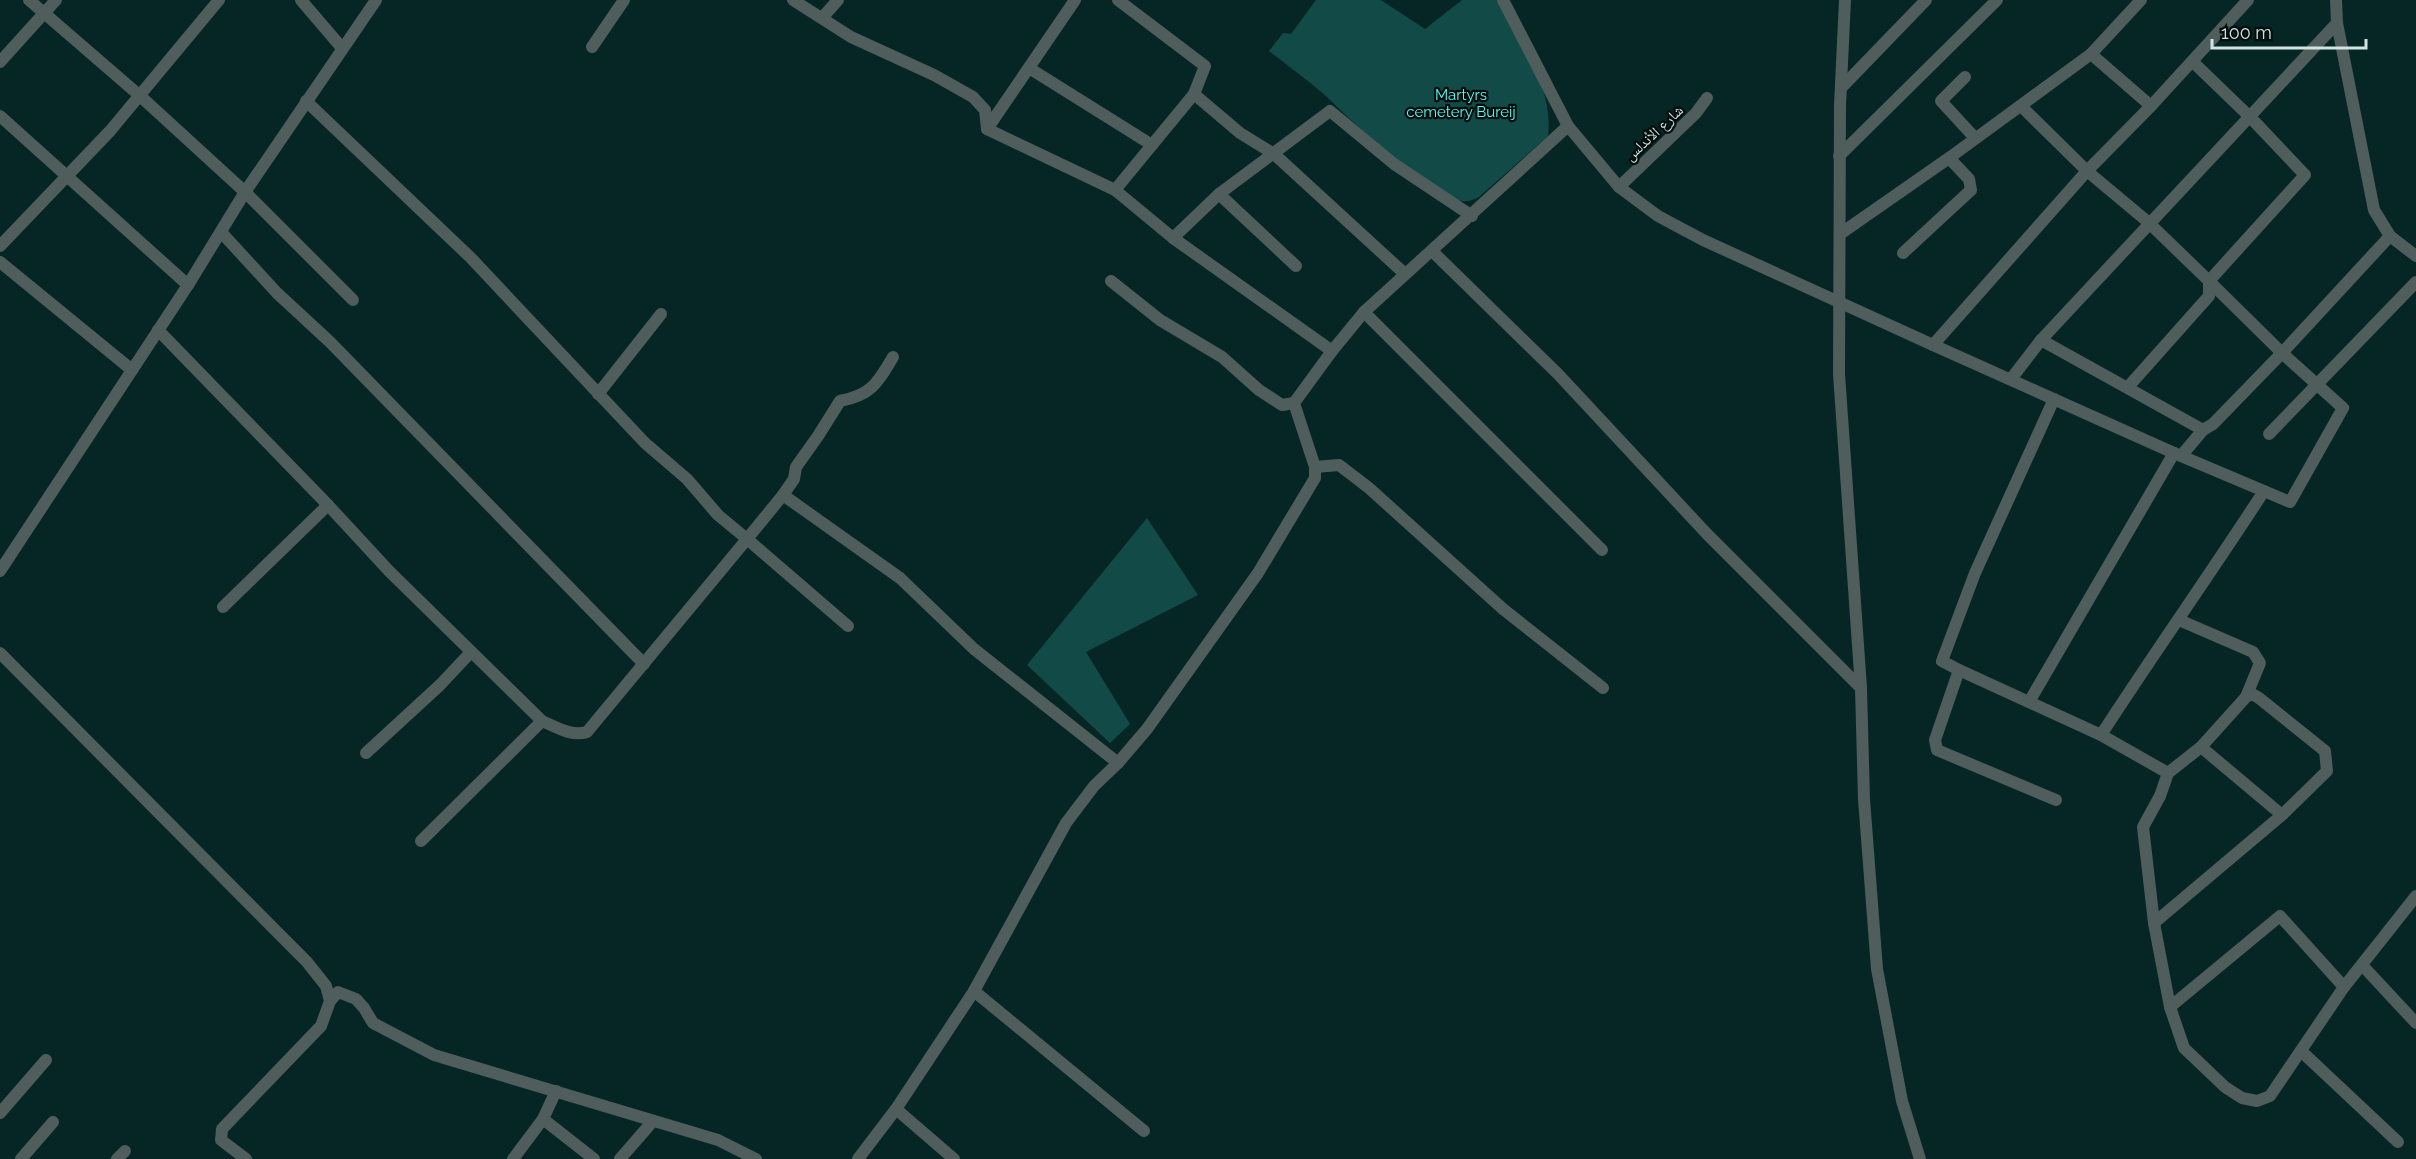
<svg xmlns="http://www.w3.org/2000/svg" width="2416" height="1159" viewBox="0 0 2416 1159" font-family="Raleway,'Noto Naskh Arabic',sans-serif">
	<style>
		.green { fill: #124a47 }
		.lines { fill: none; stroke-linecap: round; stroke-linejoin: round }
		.minor { stroke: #4f5d5c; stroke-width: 12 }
		.labels { text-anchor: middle; stroke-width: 4.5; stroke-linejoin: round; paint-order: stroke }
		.park-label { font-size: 15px; fill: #57fdf4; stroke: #020d0c }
		.street-label { font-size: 15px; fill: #d2e4e2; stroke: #020d0c }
	</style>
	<rect width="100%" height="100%" fill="#052624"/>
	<g class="green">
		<path d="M1316,0h65l44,29 37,-29h37c21,41 55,88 49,136l-69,61c-6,3 -11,5 -17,4 -34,-9 -109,-78 -135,-104 -18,-16 -39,-31 -58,-46l14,-18 8,1z"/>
		<path d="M1147,518l51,77 -112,57 44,72 -20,19 -83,-78z"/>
	</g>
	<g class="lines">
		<g class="minor">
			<path d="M29,0l110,95 106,97 108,108"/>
			<path d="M301,0l41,48"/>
			<path d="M793,0l58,37 83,38 39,22 12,13 2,19 128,61 58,48 159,113"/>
			<path d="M1503,0l65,126 51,61 39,29 45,24 230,105 241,108 116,49 53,-94 -61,-55 -73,-72 96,-106 -54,-57 -58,-56"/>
			<path d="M1845,0l-5,105 -1,269 22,314 3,111 13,170 25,132 18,58"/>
			<path d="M2336,0l1,23 37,187 16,26 26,20"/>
			<path d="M822,18l16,-18"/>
			<path d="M592,47l32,-47"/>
			<path d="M2091,54l60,52"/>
			<path d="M0,62l56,-62"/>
			<path d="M1029,68l123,77"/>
			<path d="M1965,77l-24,24 34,37"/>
			<path d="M1841,88l85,-88"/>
			<path d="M1194,94l46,39 34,21 131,120"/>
			<path d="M306,101l164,156 175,186 42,36 31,36 29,24 36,-44 117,83 74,71 144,114"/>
			<path d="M2021,106l66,65 61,51 61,59v15l-81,91"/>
			<path d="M0,116l188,169"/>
			<path d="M987,129l88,-129"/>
			<path d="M1839,156l158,-156"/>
			<path d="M1619,187l77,-74 11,-15"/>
			<path d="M1115,190l79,-96 11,-28 -87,-66"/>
			<path d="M1219,194l77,72"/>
			<path d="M221,232l56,61 53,49 314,322"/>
			<path d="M1840,234l109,-76 142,-104 50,-54"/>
			<path d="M1173,238l46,-44 111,-83 64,53 78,52"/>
			<path d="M0,246l110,-115 109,-131"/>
			<path d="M1432,251l126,123 149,160 154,154"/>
			<path d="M1903,253l68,-63 -2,-11 -20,-21"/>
			<path d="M0,262l132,108"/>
			<path d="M1111,281l49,39 62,37 37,33 23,15 12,-2"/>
			<path d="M1364,312l238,238"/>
			<path d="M158,330l170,175 61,66 153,150c14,6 30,16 45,11l160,-193 101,87"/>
			<path d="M2041,340l162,90"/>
			<path d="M1933,345l154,-174 64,-65 97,-106"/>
			<path d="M2011,379l30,-39 296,-317"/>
			<path d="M598,394l63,-80"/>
			<path d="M2054,399l-79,174 -33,88 17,9 -24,70 2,10 119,50"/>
			<path d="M2269,434l147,-152"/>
			<path d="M2181,456l22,-26 10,-6 69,-71 108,-117"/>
			<path d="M1315,467l24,-2 30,23 134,121 100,79"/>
			<path d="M783,495l11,-16 2,-12 22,-31 22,-35c31,-6 37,-17 53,-44"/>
			<path d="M0,571l188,-286 57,-93 131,-192"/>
			<path d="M223,607l105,-102"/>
			<path d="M2179,620l74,32 7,11 -14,34"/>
			<path d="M0,653l307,309 19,24 4,15 -9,25 -99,103 -1,11 25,19"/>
			<path d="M1959,670l142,65 67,38 -8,23 -17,31 11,96 16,84 14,41 41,39 17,11 15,3 13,-5 74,-109 72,-91"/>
			<path d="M2029,702l145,-249"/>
			<path d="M2101,735c53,-82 110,-162 163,-244"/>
			<path d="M2201,747l81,68"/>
			<path d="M366,753l74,-68 31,-33"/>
			<path d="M421,841l121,-120"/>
			<path d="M2154,923l128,-108 45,-44 -2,-20 -66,-53 -7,-4 -6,3 -45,50 -33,26"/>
			<path d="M2362,965l54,58"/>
			<path d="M974,991l170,140"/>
			<path d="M330,1001l8,-9 18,7 8,9 9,15 61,32 284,85 38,19"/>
			<path d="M2170,1007l110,-91 64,71"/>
			<path d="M2301,1051l97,91"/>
			<path d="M896,1109l58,50"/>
			<path d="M0,1113l46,-53"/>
			<path d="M543,1119l51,40"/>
			<path d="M21,1159l32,-37"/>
			<path d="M117,1159l8,-8"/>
			<path d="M513,1159l30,-40 13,-28"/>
			<path d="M620,1159l33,-38"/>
			<path d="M858,1159l38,-50 78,-118 92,-168 28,-37 24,-23 29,-34 111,-156 57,-95v-11l-21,-64 38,-52 32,-39 204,-186"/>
		</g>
	</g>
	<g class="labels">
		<g class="park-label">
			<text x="1461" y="100">Martyrs<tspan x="1461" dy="17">cemetery Bureij</tspan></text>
		</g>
		<g class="street-label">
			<text transform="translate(1654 133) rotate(-43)" y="5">شارع الأندلس</text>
		</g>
	</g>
	<path d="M2212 39v9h154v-9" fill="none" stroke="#d2e4e2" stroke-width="3"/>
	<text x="2221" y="39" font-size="18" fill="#d2e4e2" stroke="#020d0c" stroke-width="4.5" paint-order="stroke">100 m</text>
</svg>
